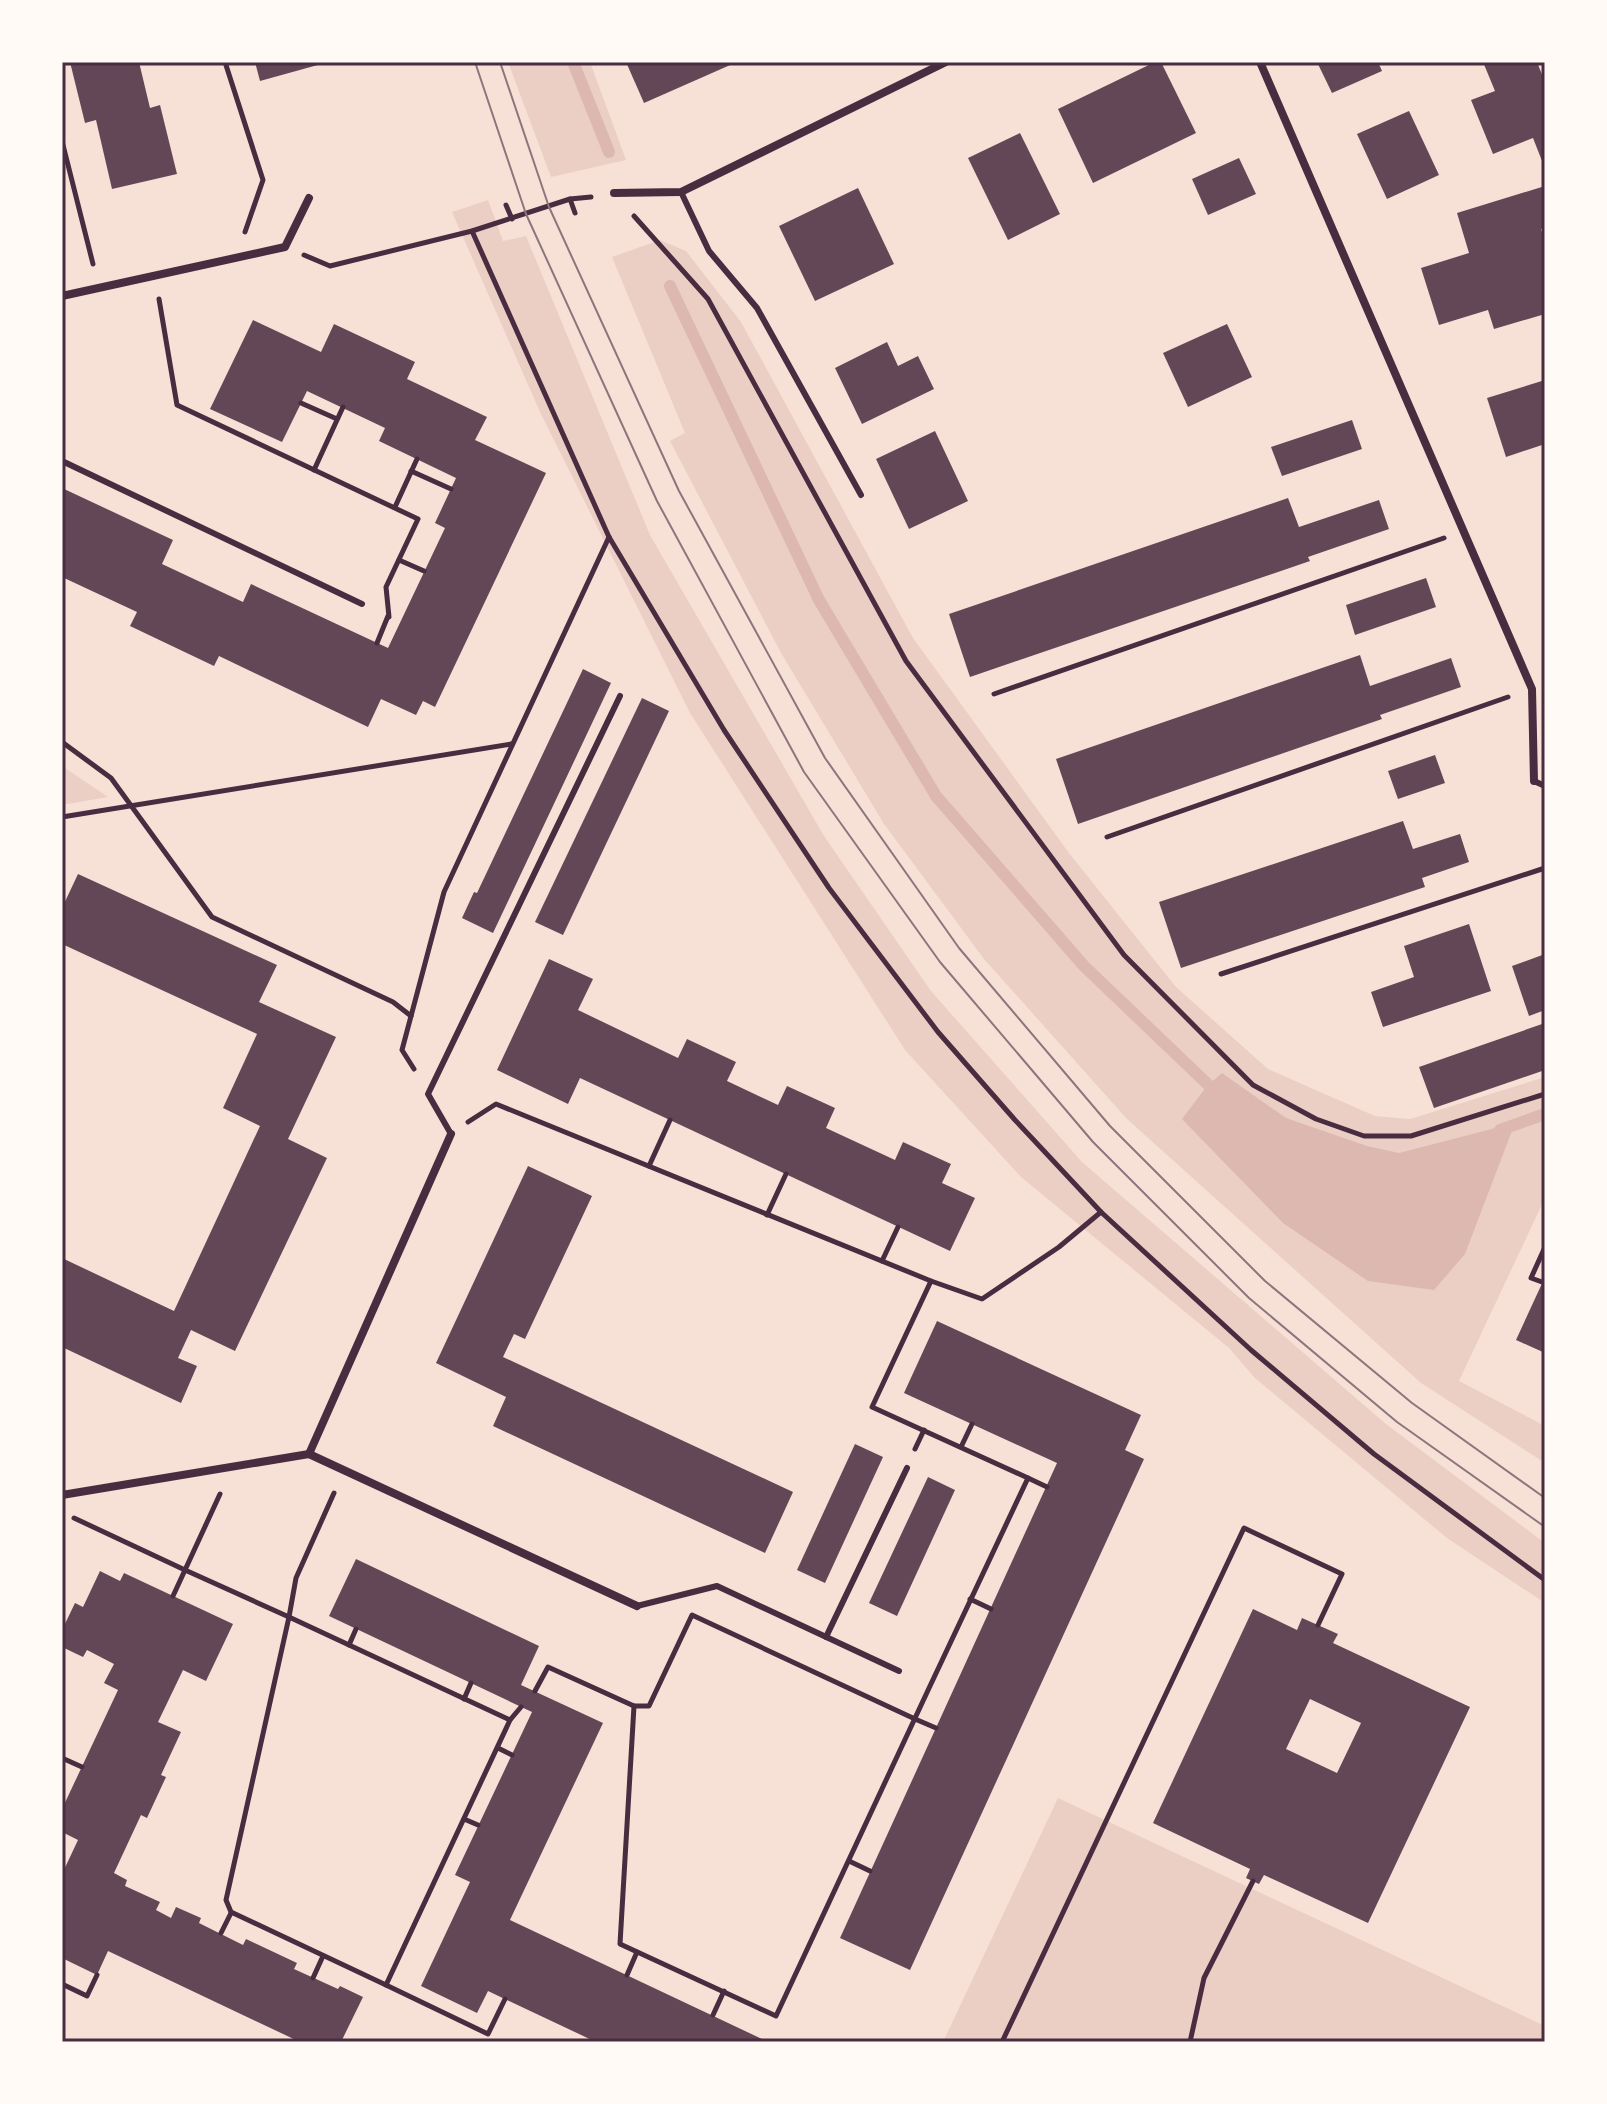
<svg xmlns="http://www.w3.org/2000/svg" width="1607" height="2104" viewBox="0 0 1607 2104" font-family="Arial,sans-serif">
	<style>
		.green { fill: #ebcfc5 }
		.water { fill: #dcb8b0 }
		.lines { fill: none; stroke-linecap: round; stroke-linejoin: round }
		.stream { stroke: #dcb8b0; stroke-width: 12 }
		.building { fill: #644757; fill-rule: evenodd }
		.path { stroke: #4a2c40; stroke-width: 5 }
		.service { stroke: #4a2c40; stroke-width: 6 }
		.minor { stroke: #4a2c40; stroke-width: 8 }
		.tram { stroke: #8f747c; stroke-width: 2 }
		.neatline { fill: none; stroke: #4a2c40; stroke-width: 3 }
	</style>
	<rect width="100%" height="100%" fill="#f7e1d7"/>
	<g class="green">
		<path d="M508,62h82l36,98 -75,17z"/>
		<path d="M488,200l15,41 23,-5 124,299 174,301 107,155 151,171 304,262 159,119v60l-98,-65 -192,-160 -26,-30 -208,-171 -116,-127 -215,-337 -150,-301 -88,-200z"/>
		<path d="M660,240l26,11 55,71 172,316 156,215 107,134 92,82 107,47 35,3 135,-42v121l-86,183 86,45v37l-124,-80 -294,-264 -143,-160 -100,-135 -103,-171 -111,-212 15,-8 -73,-176z"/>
		<path d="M62,766l46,31 -46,8z"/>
		<path d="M1058,1798l487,228v16h-602z"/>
	</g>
	<path class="water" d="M1222,1073l64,45 81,28 32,7 116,-30 -50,131 -31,36 -66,-9 -85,-58 -101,-104 25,-33z"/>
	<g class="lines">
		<g class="stream">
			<path d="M573,62l36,90"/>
			<path d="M670,286l149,314 117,196 148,170 136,130"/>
			<path d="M1500,1130l45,-16"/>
		</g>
	</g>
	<g class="building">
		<path d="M70,62h69l11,46 10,-3 17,69 -65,15 -16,-69 -11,3z"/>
		<path d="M255,62h70v1l-65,18z"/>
		<path d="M626,62h111l-93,41z"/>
		<path d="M1155,62h6l35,71 -103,50 -35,-74z"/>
		<path d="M1317,62h61l4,9 -50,22z"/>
		<path d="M1483,62h54l8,20v78l-3,1 -9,-23 -40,16 -22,-54 24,-9z"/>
		<path d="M1409,111l30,64 -52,24 -30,-65z"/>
		<path d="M1020,133l40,81 -52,26 -40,-82z"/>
		<path d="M1239,158l17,36 -48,21 -16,-36z"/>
		<path d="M1545,186v42l-4,1 4,13v72l-51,15 -6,-19 -49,15 -18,-57 48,-15 -12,-40z"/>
		<path d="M858,188l36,76 -79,37 -36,-75z"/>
		<path d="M253,320l68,32 13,-28 81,38 -8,17 80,38 -12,23 71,33 -111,234 -12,-6 -7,14 -35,-16 -13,28 -149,-71 -5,10 -84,-40 7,-14 -75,-35v-89l111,52 -11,24 81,38 8,-18 137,64 57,-120 -10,-5 21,-45 -77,-37 6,-13 -78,-37 -25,51 -72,-33z"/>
		<path d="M1227,324l25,53 -64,30 -25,-54z"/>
		<path d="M887,342l11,24 20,-10 16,33 -72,35 -27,-56z"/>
		<path d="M1545,380v64l-39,13 -19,-59z"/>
		<path d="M1352,420l10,29 -80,27 -11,-29z"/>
		<path d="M935,431l33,70 -59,28 -33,-70z"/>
		<path d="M1288,498l11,29 80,-27 10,29 -81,28 2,4 -340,116 -21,-63z"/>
		<path d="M1426,578l10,29 -81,28 -9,-30z"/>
		<path d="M1360,655l10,31 81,-28 10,29 -81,28 2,4 -304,105 -22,-65z"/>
		<path d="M583,669l28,14 -118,250 -31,-15 12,-26 3,1z"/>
		<path d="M642,698l27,13 -106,224 -28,-13z"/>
		<path d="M1435,755l10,28 -47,16 -10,-28z"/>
		<path d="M1403,821l10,28 47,-15 9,28 -47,16 3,9 -244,81 -22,-66z"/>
		<path d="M78,874l199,91 -18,37 77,35 -48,102 39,19 -92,193 -44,-21 -13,28 19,8 -16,37 -119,-56v-89l112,53 86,-185 -37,-18 34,-74 -195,-90v-36z"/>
		<path d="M1469,924l22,67 -108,36 -12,-35 43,-15 -10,-31z"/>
		<path d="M1545,954v56l-16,6 -17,-50z"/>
		<path d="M549,959l44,20 -15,31 100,48 9,-19 49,23 -9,19 51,24 9,-19 48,22 -9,20 69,32 8,-18 48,22 -9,19 33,15 -25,53 -370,-173 -12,26 -71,-34z"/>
		<path d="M1545,1023v47l-111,38 -15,-41z"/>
		<path d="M528,1166l64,30 -67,143 -11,-5 -11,23 290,135 -28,61 -272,-127 13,-29 -70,-34z"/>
		<path d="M1545,1277v76l-29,-13z"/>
		<path d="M937,1321l204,94 -16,35 19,9 -234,511 -70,-32 217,-475 -153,-70z"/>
		<path d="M855,1444l28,13 -58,126 -28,-13z"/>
		<path d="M928,1477l27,13 -58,126 -28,-13z"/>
		<path d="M356,1559l183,87 -18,39 82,38 -93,197 252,119 -1,3h-165l-108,-51 -11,22 -56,-27 49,-104 -15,-7 77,-163 -203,-96z"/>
		<path d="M100,1571l20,10 4,-8 109,51 -27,57 -23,-11 -25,52 23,10 -20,43 5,2 -19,41 -6,-3 -27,58 13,7 -2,6 35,16 -4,8 15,8 5,-11 25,11 -2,5 44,22 3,-6 51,24 -3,6 44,20 2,-3 23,11 -22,45h-41l-192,-91 -11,24 -35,-17v-84l16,-34 -16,-8v-23l56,-119 -14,-7 10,-19 -27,-14 -4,7 -21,-10v-17l13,-27 8,4z"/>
		<path d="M1253,1609l44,21 5,-12 36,16 -5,9 137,64 -102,216 -104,-48 -5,9 -13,-6 4,-9 -97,-46zM1310,1699l51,24 -24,50 -51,-24z"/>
	</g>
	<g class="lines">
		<g class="path">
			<path d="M225,62l38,118 -18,52"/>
			<path d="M62,141l31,123"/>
			<path d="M570,199l5,14"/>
			<path d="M506,205l6,14"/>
			<path d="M634,216l74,83 198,362 218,294 129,130 63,34 48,17h47l134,-42"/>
			<path d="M472,231l137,306 115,193 105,158 109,144 77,88 86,92 150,138 123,104 171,126"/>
			<path d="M304,255l26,11 142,-35 98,-32 21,-2"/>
			<path d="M159,299l18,106 241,114 -32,68 3,30"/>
			<path d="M301,403l36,16"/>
			<path d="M314,470l29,-63"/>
			<path d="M411,471l40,18"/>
			<path d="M395,507l22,-48"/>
			<path d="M399,560l25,11"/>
			<path d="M62,588v4"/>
			<path d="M377,643l11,-27"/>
			<path d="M994,694l450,-156"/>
			<path d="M62,742l49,36 101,139 181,85 18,14"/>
			<path d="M62,817l449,-73"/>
			<path d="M1107,837l401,-140"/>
			<path d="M1221,974l324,-106"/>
			<path d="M414,1069l-12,-19 42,-158 165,-355"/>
			<path d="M468,1122l28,-18 435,177 51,18 77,-52 42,-35"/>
			<path d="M649,1166l21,-46"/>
			<path d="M767,1215l19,-41"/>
			<path d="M882,1261l16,-34"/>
			<path d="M931,1281l-59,126 156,71c-85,179 -168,358 -252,538l-156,-72 14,-238h15l43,-91 223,104 21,9"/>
			<path d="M1542,1282l-11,-4 14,-31"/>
			<path d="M961,1447l11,-23"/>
			<path d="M915,1449l9,-19"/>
			<path d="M1028,1478l19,9"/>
			<path d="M220,1494l-35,76 104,47 -63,283 5,12 155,73 124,-265 -221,-103 7,-39 38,-85"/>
			<path d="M74,1518l111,52 -12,26"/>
			<path d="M970,1599l21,10"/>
			<path d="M349,1645l7,-16"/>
			<path d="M535,1691l13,-24 86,39"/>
			<path d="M464,1699l7,-16"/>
			<path d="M510,1720l11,-13"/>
			<path d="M498,1748l14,7"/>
			<path d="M62,1758l20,9"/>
			<path d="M464,1819l14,6"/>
			<path d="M849,1861l21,10"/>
			<path d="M221,1933l10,-20"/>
			<path d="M627,1975l10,-23"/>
			<path d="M313,1978l10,-22"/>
			<path d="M62,1984l25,12 10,-21"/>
			<path d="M386,1985l102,49 17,-35"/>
			<path d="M713,2015l11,-24"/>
			<path d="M1002,2042l242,-514 98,46 -24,51"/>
			<path d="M1190,2042l14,-64 49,-97"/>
		</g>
		<g class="service">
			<path d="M681,192l28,59 48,57 104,187"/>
			<path d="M62,461l300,143"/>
			<path d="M1534,781l11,5"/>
			<path d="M451,1134l-23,-40 192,-398"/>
			<path d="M637,1606l80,-20 182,85"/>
			<path d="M826,1637l81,-169"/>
		</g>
		<g class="minor">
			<path d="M1260,62l272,627 2,92"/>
			<path d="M614,193l67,-1 265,-130"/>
			<path d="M62,296l223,-49 24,-49"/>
			<path d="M309,1454l142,-320"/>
			<path d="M62,1495l247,-41 328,152"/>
		</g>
		<g class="tram">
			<path d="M475,62l51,152 131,287 147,271 136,190 153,180 156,156 148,124 148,105"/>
			<path d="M500,62l49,145 130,284 146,267 134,190 151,178 155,155 147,122 133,95"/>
		</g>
	</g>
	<rect width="1607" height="2104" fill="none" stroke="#fffaf5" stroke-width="128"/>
	<rect x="64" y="64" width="1479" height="1976" class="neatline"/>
</svg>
